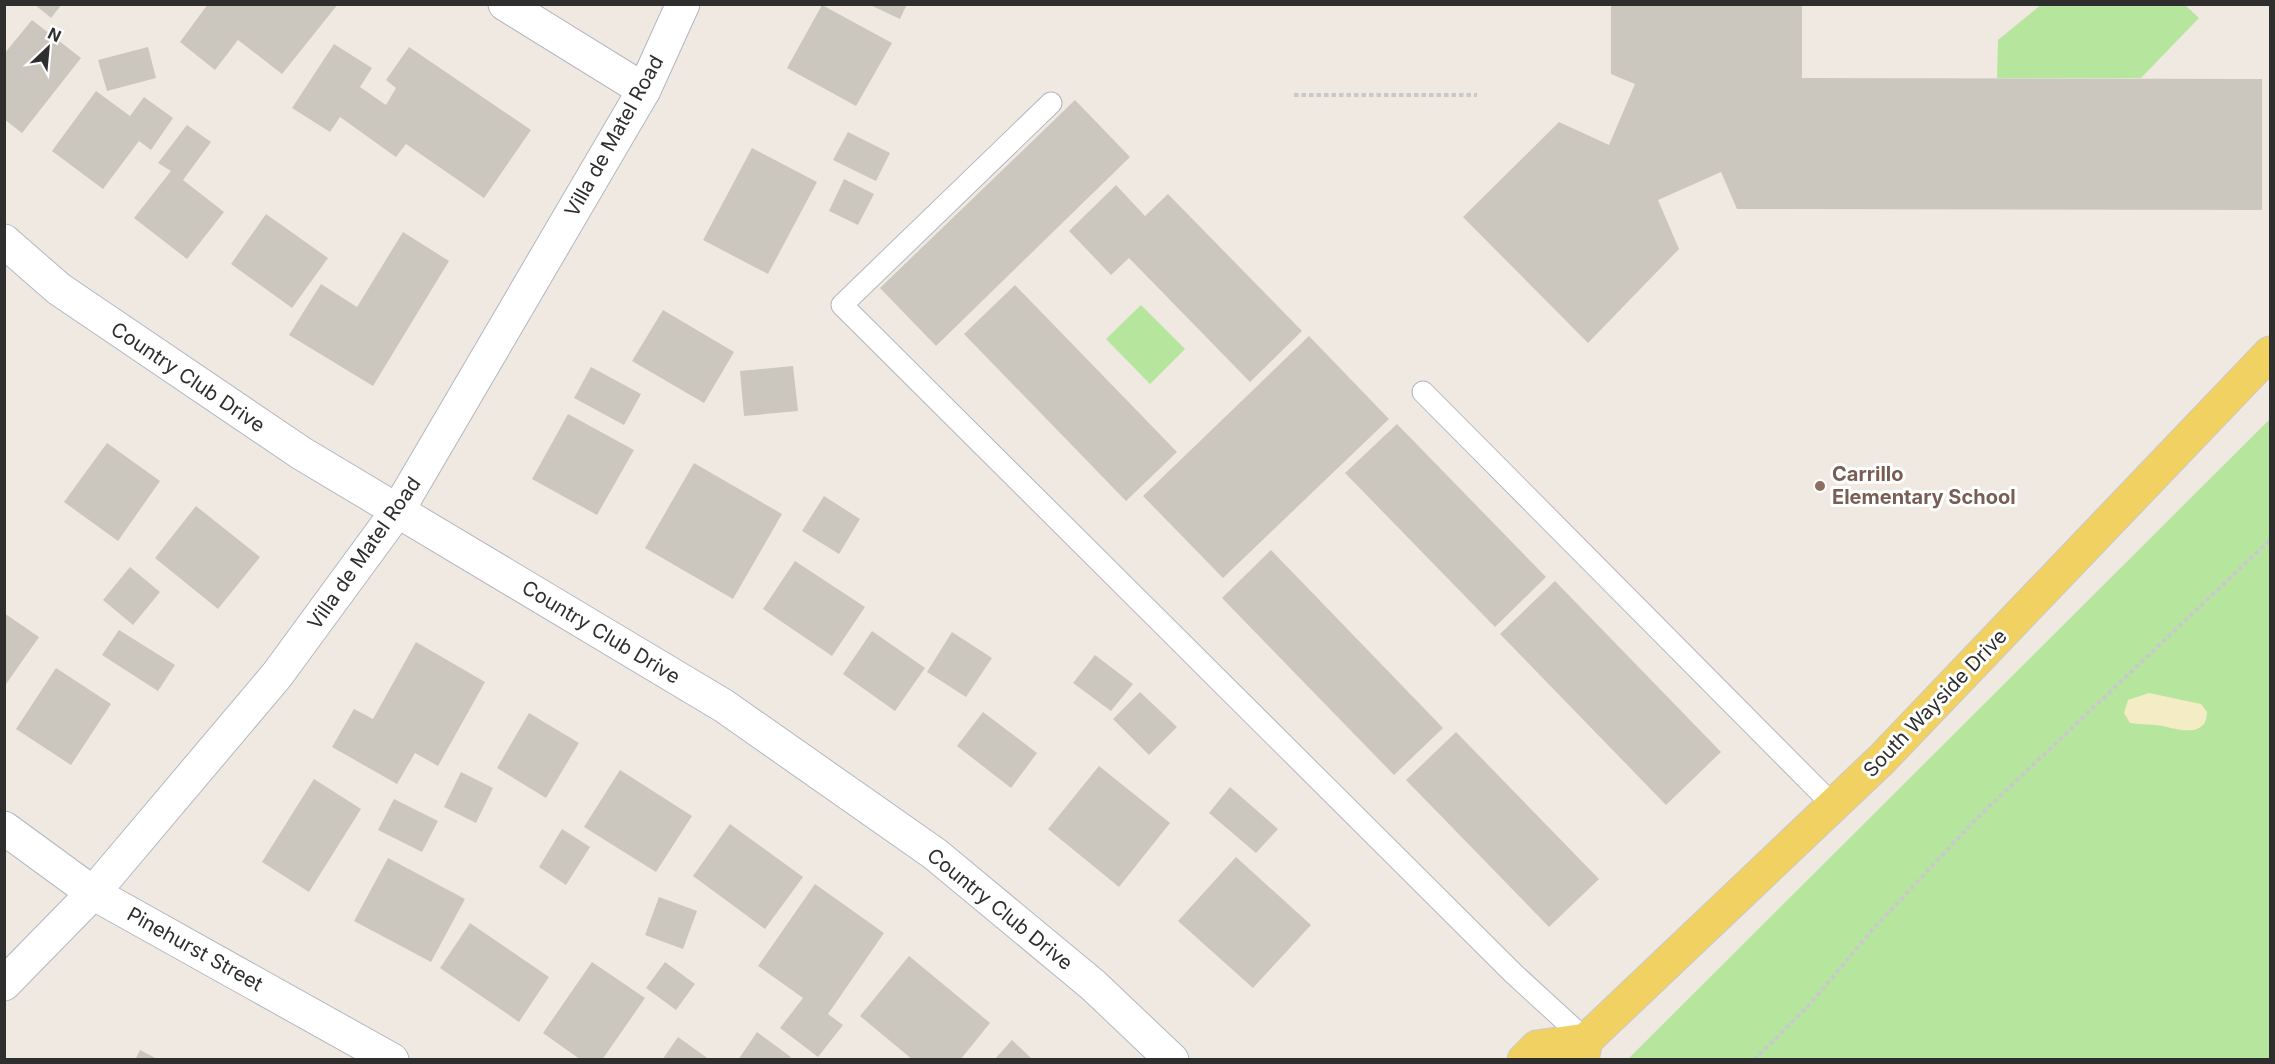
<svg xmlns="http://www.w3.org/2000/svg" width="2275" height="1064" viewBox="0 0 2275 1064" font-family="Inter,sans-serif">
	<style>
		.green { fill: #b6e59e }
		.sand { fill: #f3ecc5 }
		.building { fill: #cbc7bf }
		.lines { fill: none; stroke-linecap: round; stroke-linejoin: round }
		.service-casing { stroke: #b4b7c1; stroke-width: 23 }
		.minor-casing { stroke: #b4b7c1; stroke-width: 35 }
		.primary-casing { stroke: #c9c9c9; stroke-width: 35 }
		.path { stroke: #c9c9c9; stroke-width: 4; stroke-dasharray: 4.5 3; stroke-linecap: butt }
		.service { stroke: #fff; stroke-width: 21 }
		.minor { stroke: #fff; stroke-width: 33 }
		.primary { stroke: #f2d163; stroke-width: 33 }
		.education-dot { fill: #8d6e63; stroke: #fff; stroke-width: 2 }
		.labels { text-anchor: middle; stroke-width: 6; stroke-linejoin: round; paint-order: stroke }
		.street-label { font-size: 20px; fill: #2e2e2e; stroke: #fff }
		.education-label { font-size: 20px; font-weight: bold; fill: #785e54; stroke: #fff; text-anchor: start }
	</style>
	<rect width="100%" height="100%" fill="#efe9e1"/>
	<g class="green">
		<path d="M2042,4l143,1 14,13 -58,60h-144l1,-38z"/>
		<path d="M1141,305l44,44 -35,35 -44,-45z"/>
		<path d="M2270,419v640l-643,1z"/>
	</g>
	<path class="sand" d="M2149,693l52,11 6,8c0,26 -28,18 -44,14 -11,-2 -22,-1 -33,-3l-6,-10 4,-13z"/>
	<g class="building">
		<path d="M34,4h28l-11,14z"/>
		<path d="M208,4h130l-56,70 -44,-34 -23,30 -35,-28z"/>
		<path d="M868,4h39l-7,15z"/>
		<path d="M1611,4h191v74l460,1v131l-525,-1 -16,-37 -63,28 21,49 -91,94 -125,-126 96,-95 50,23 26,-61 -24,-10z"/>
		<path d="M822,5l70,38 -36,63 -69,-38z"/>
		<path d="M32,20l49,38 -59,75 -18,-14v-65z"/>
		<path d="M334,44l38,24 -12,19 26,18 10,-17 -10,-8 23,-33 122,83 -47,68 -78,-54 -10,13 -56,-40 -10,15 -38,-24z"/>
		<path d="M148,47l8,31 -49,13 -9,-31z"/>
		<path d="M96,91l34,25 14,-19 29,21 -22,32 -12,-9 -36,48 -51,-38z"/>
		<path d="M1075,100l55,57 -194,189 -56,-58z"/>
		<path d="M187,125l24,17 -28,38 41,32 -37,47 -53,-41 37,-47 -13,-8z"/>
		<path d="M848,132l42,21 -14,28 -43,-21z"/>
		<path d="M752,148l65,34 -49,92 -65,-34z"/>
		<path d="M844,179l30,15 -16,31 -29,-14z"/>
		<path d="M1116,185l29,31 23,-22 134,137 -52,51 -121,-124 -18,17 -42,-44z"/>
		<path d="M266,214l62,44 -36,50 -61,-44z"/>
		<path d="M403,232l46,29 -76,125 -84,-51 32,-51 36,23z"/>
		<path d="M1015,285l162,167 -51,49 -162,-167z"/>
		<path d="M663,310l71,42 -30,51 -72,-42z"/>
		<path d="M1309,336l80,83 -166,159 -80,-82z"/>
		<path d="M793,366l5,45 -54,5 -4,-45z"/>
		<path d="M591,367l50,27 -17,31 -50,-27z"/>
		<path d="M568,414l66,36 -37,65 -65,-36z"/>
		<path d="M1397,424l149,153 -51,50 -150,-154z"/>
		<path d="M107,443l53,38 -42,60 -54,-39z"/>
		<path d="M694,463l88,51 -49,85 -88,-51z"/>
		<path d="M824,496l36,23 -21,35 -37,-23z"/>
		<path d="M196,506l64,51 -42,52 -63,-51z"/>
		<path d="M1271,550l172,178 -49,47 -172,-177z"/>
		<path d="M795,561l70,46 -33,49 -69,-47z"/>
		<path d="M130,567l30,25 -27,33 -30,-25z"/>
		<path d="M1555,581l166,171 -55,53 -166,-171z"/>
		<path d="M4,613l35,24 -35,50z"/>
		<path d="M119,630l56,35 -17,26 -56,-36z"/>
		<path d="M872,631l53,37 -30,43 -52,-37z"/>
		<path d="M952,632l40,26 -26,39 -39,-25z"/>
		<path d="M416,642l69,40 -47,84 -23,-13 -18,31 -65,-37 22,-38 19,10z"/>
		<path d="M1095,655l38,29 -22,27 -38,-28z"/>
		<path d="M56,668l55,36 -40,61 -55,-36z"/>
		<path d="M1140,692l37,35 -28,28 -36,-36z"/>
		<path d="M983,712l54,41 -26,35 -54,-42z"/>
		<path d="M529,713l50,30 -33,55 -49,-30z"/>
		<path d="M1456,732l143,147 -50,48 -143,-147z"/>
		<path d="M1099,766l71,57 -51,64 -71,-58z"/>
		<path d="M620,770l72,46 -36,56 -72,-45z"/>
		<path d="M461,772l32,16 -17,35 -32,-16z"/>
		<path d="M314,779l47,30 -52,83 -47,-30z"/>
		<path d="M1230,787l48,42 -22,24 -47,-40z"/>
		<path d="M394,799l44,22 -16,31 -44,-22z"/>
		<path d="M730,824l73,53 -38,52 -72,-53z"/>
		<path d="M562,829l28,18 -24,38 -27,-18z"/>
		<path d="M1236,857l75,68 -58,63 -75,-67z"/>
		<path d="M388,858l77,41 -34,63 -77,-41z"/>
		<path d="M815,884l69,49 -56,81 15,11 -25,32 -38,-29 23,-30 -45,-32z"/>
		<path d="M659,897l38,14 -14,38 -38,-14z"/>
		<path d="M470,923l79,54 -30,45 -79,-54z"/>
		<path d="M909,956l81,67 -30,37h-47l-53,-44z"/>
		<path d="M592,962l53,36 -43,62h-21l-38,-27z"/>
		<path d="M665,962l30,22 -19,26 -30,-22z"/>
		<path d="M757,1032l34,25 -2,3h-51z"/>
		<path d="M678,1037l32,23h-48z"/>
		<path d="M1012,1040l21,20h-39z"/>
		<path d="M140,1050l19,10h-24z"/>
	</g>
	<g class="lines">
		<g class="service-casing">
			<g id="service">
				<path d="M1051,103l-209,202 672,669 72,66"/>
				<path d="M1423,392l411,414"/>
			</g>
		</g>
		<g class="minor-casing">
			<g id="minor">
				<path d="M505,4l139,86"/>
				<path d="M4,241l55,48 242,164 423,253 211,148 158,131 79,75"/>
				<path d="M4,828l89,65 299,167"/>
				<path d="M4,984l89,-91 184,-218 121,-165 246,-420 39,-86"/>
			</g>
		</g>
		<g class="primary-casing">
			<g id="primary">
				<path d="M1524,1060l13,-13 49,-7"/>
				<path d="M1582,1060l4,-20 296,-281 388,-406"/>
			</g>
		</g>
		<g class="path">
			<path d="M1294,95h183"/>
			<path d="M1754,1060l55,-55 65,-77 103,-110 293,-278"/>
		</g>
		<use href="#service" class="service"/>
		<use href="#minor" class="minor"/>
		<use href="#primary" class="primary"/>
	</g>
	<circle class="education-dot" cx="1820" cy="486" r="6"/>
	<g class="labels">
		<g class="street-label">
			<text transform="translate(614 136) rotate(-61)" y="7">Villa de Matel Road</text>
			<text transform="translate(188 377) rotate(34)" y="7">Country Club Drive</text>
			<text transform="translate(364 553) rotate(-55)" y="7">Villa de Matel Road</text>
			<text transform="translate(601 632) rotate(31)" y="7">Country Club Drive</text>
			<text transform="translate(1935 703) rotate(-46)" y="7">South Wayside Drive</text>
			<text transform="translate(1000 909) rotate(39)" y="7">Country Club Drive</text>
			<text transform="translate(195 949) rotate(29)" y="7">Pinehurst Street</text>
		</g>
		<g class="education-label">
			<text x="1832" y="481">Carrillo<tspan x="1832" dy="23">Elementary School</tspan></text>
		</g>
	</g>
	<rect width="2275" height="1064" fill="none" stroke="#2e2e2e" stroke-width="12"/>
	<g transform="translate(48 48) rotate(26)" stroke="#ffffff" stroke-width="4.5" paint-order="stroke">
	<path d="M0-4.5L10 22L0 15L-10 22Z" fill="#2e2e2e"/>
	<text y="-9" font-size="16" font-weight="bold" text-anchor="middle" fill="#2e2e2e">N</text>
	</g>
</svg>
